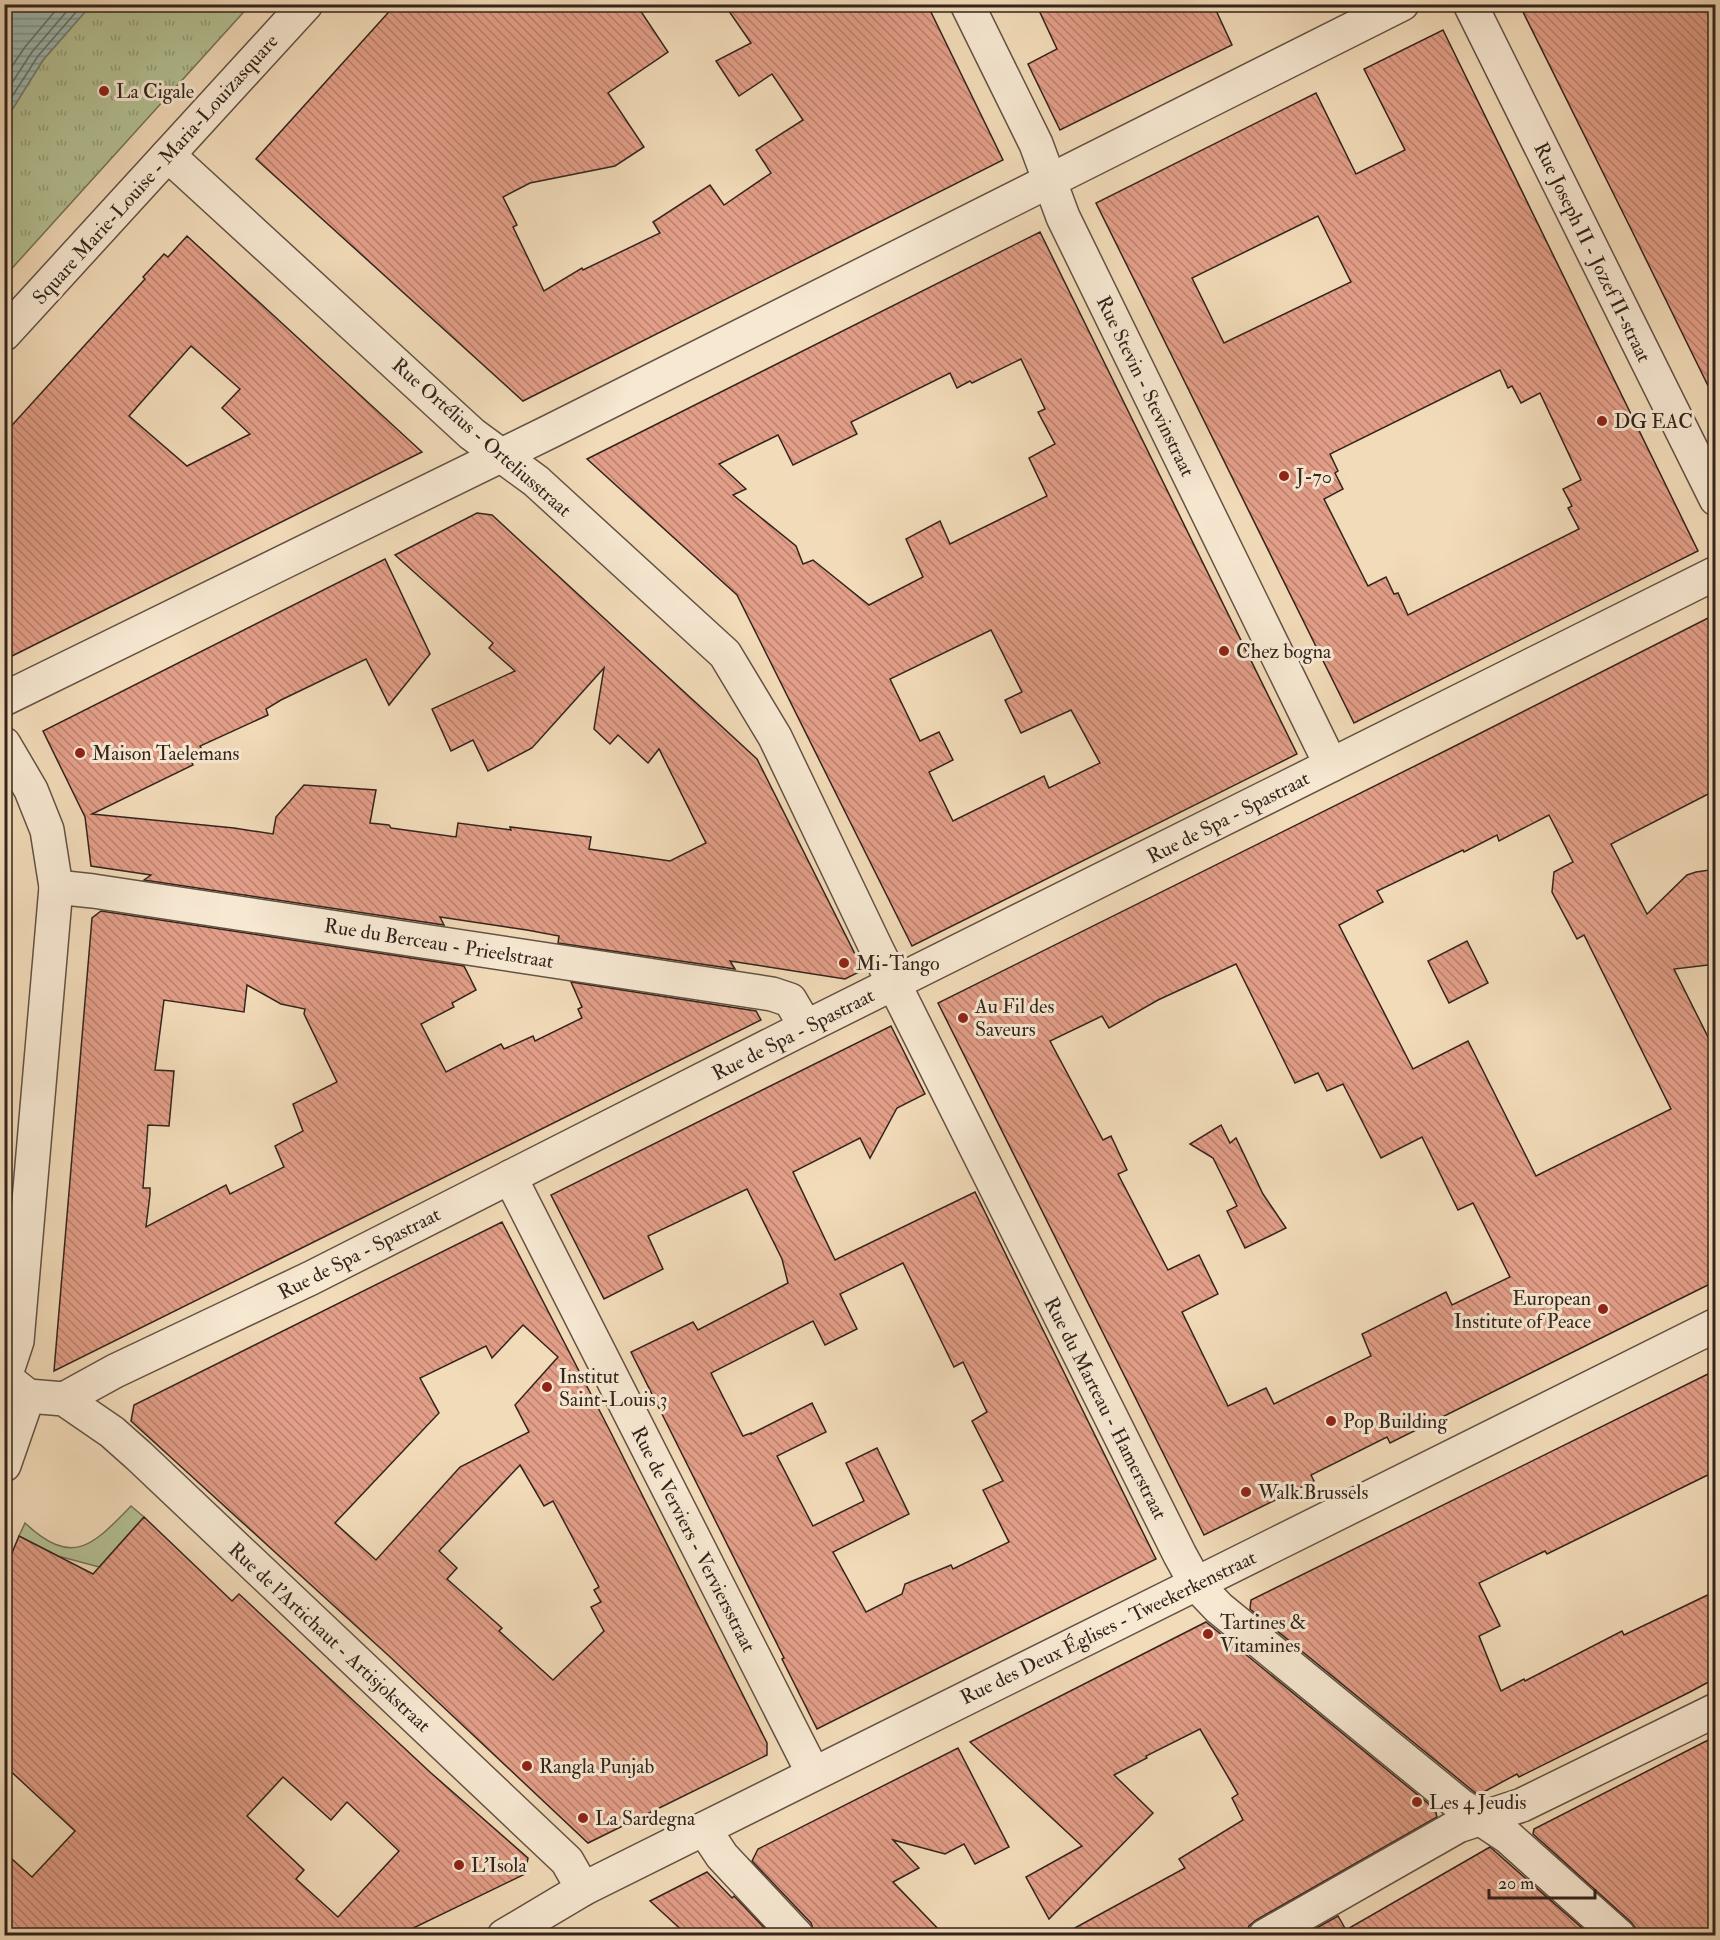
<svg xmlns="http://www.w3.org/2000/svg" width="1720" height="1940" viewBox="0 0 1720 1940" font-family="'IM FELL Double Pica',serif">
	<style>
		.green { fill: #b4c194; stroke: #747258; stroke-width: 1.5 }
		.park { fill: url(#park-tufts); stroke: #747258; stroke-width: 1.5 }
		.water { fill: url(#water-rules); stroke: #727f78; stroke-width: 1.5 }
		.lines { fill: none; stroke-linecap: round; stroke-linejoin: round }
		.shore { stroke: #687068; stroke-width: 1.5 }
		.building { fill: url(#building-back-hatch); stroke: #33241d; stroke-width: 1.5; fill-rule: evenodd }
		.minor-casing { stroke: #635244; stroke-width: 36 }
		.tertiary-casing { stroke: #635244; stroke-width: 36 }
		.minor { stroke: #f7e8d2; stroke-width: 33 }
		.tertiary { stroke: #f7e8d2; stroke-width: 33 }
		.poi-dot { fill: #8f2418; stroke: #f7e8d2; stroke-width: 2 }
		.labels { text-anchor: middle; stroke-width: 6; stroke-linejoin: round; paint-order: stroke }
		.poi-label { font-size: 20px; fill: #33241d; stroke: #f7e8d2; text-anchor: start }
		.street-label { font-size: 20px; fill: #33241d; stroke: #f7e8d2 }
	</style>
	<defs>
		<pattern id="park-tufts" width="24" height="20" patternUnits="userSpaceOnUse" patternTransform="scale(1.5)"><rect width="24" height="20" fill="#b4c194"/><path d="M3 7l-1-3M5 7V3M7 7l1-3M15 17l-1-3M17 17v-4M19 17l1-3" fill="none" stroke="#939d78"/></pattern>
		<pattern id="water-rules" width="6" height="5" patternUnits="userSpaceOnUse" patternTransform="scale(1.5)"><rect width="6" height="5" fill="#9cbbb4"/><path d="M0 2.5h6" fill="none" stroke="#809892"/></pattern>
		<pattern id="building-back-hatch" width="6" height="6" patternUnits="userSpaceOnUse" patternTransform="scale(1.5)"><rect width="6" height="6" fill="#e39e88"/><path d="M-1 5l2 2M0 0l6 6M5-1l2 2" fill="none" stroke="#b9816f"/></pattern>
	</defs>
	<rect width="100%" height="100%" fill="#f2dbb9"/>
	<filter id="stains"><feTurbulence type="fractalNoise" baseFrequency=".00333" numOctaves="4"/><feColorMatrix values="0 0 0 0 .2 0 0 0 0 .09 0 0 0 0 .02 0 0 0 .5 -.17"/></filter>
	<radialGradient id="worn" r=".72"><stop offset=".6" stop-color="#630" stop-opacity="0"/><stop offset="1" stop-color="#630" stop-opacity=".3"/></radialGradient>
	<path class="green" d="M131,1506l13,11 -45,50 -41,-11 -39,-20 6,-13c48,45 68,22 106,-17z"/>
	<path class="park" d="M91,5h159l-245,271v-155l38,-61z"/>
	<path class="water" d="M5,4l86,1 -48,55 -38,61z"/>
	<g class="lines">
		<g class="shore">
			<path d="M4,78l21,-31 36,-43"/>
			<path d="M4,95l28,-43 41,-48"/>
			<path d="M4,109l34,-53 45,-52"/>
		</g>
	</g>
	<g class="building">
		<path d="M396,4h240l32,48 -60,41 36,54 -29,19 -85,17 -27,14 14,28 -4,2 31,64 38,-23 1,2 77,-37 -7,-11 57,-37 14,20 47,-32 -15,-23 47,-30 -31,-46 -33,22 -23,-35 35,-18 -27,-39h203l76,156 -480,241 -267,-242z"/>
		<path d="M1036,4h177l19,41 -172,85 -32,-66 29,-15z"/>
		<path d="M1519,4h197v398l-84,-171z"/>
		<path d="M1443,30l255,521 -344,172 -258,-520 220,-110 40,81 49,-24 -41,-81zM1318,216l33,66 -127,61 -32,-65zM1500,370l8,18 4,-2 9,17 19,-10 41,87 -18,9 9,17 -4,2 11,21 -171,86 -10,-22 -4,1 -8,-17 -18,9 -44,-87 19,-10 -8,-16 3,-2 -8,-17z"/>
		<path d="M1040,232l257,522 -385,192 -175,-351 -150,-136zM1021,359l24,50 -7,3 17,32 -26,14 18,38 -97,48 -10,-23 -34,18 17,38 -54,28 -56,-45 -10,4 -7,-18 -63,-51 13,-6 -27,-25 59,-29 15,30 64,-31 -6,-12 99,-49 7,15 13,-7 2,2zM991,630l31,62 -17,8 16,33 50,-23 29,53 -51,25 -5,-12 -91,45 -24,-49 24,-12 -14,-28 -19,9 -30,-62z"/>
		<path d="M187,236l235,216 -418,208v-226l141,-155 -2,-2 21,-23 4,3zM191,346l49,43 -18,19 28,26 -63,32 -58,-50z"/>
		<path d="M477,513l15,2 265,244 106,211 -18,9 -115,-18 5,8 -177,-26 1,-7 -32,-6 -87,-13 4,8 -300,-45 7,-5 -60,-9 -6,-49 -42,-86 342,-172 45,95 -41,51 -23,-46 -85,41 -15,9 2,6 -68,31 5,9 -14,6 2,4 -101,49 142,14 39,6 3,-17 28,-32 72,5 -6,33 19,2 2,3 65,9 2,-14 53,7 -1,-3 81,10 -2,12 81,12 36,-18 -47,-94 -11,14 -30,-28 -8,9 -16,-15 10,-61 -72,80 -44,23 -15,-31 -22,11 -19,-42 83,-38 -26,-23 4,-5 -98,-88z"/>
		<path d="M1716,614v176l-105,54 36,70 40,-39 9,-3 20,-3v95l-42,5 42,84v228l-326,162 -3,-6 -76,38 3,6 -110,54 -266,-532 515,-256zM1549,815l24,47 -19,10 -2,20 25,47 7,-4 87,174 -135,67 -68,-135 -55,28 -74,-144 44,-23 -6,-11 86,-41 1,2 33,-17 2,6zM1236,964l59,119 23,-10 9,18 16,-7 38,74 41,-21 36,73 15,-7 37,74 -58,28 -6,-13 -84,42 9,22 -97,48 -8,-16 -38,18 -46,-94 36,-18 -19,-39 -31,15 -50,-96 9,-4 -16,-34 -8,4 -53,-99 52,-25 7,12 49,-28z"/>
		<path d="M101,911l363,55 12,24 -24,13 2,4 -33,17 25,48 55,-28 3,5 29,-13 2,5 47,-23 -4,-9 4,-2 -11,-25 185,29 5,9 -707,351 38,-453zM247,985l34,19 24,5 -1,5 33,68 -44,22 10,27 -28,15 9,21 -54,27 -4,-9 -80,42 4,-33v-6h-7l5,-63 21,1 5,-55 -19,-1 9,-70 80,12z"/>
		<path d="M1467,941l21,42 -39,20 -21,-42z"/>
		<path d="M891,1026l34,68 -28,14 -27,50 -10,-20 -67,34 42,88 140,-68 181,367 -339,170 -35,-70 2,-1 -153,-306 62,-30 5,8 90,-47 -6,-24 -35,-70 -99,47 15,33 -59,30 -53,-104zM903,1263l51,104 9,-5 24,50 -15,9 31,60 -20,9 26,52 -56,27 -2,-4 -46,19 -3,10 -36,18 -33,-60 76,-38 -32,-66 -31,15 18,38 -51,25 -36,-70 49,-24 -14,-29 -61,31v-1l-8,3 -32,-63 102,-52 12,24 32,-16 -17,-35z"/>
		<path d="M1221,1125l9,18 6,-5 27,56 23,34 -41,20 -18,-37 10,-5 -24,-48 -23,-14z"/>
		<path d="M502,1222l107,207 158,314v12l-179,88 -199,-187 -258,-235 3,-16zM523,1325l35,32 -43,48 14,27 -69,35 -84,93 -41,-37 104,-110 -19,-35 66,-32 6,12zM520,1465l24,41 9,-5 46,86 -5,3 7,12 -10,5 13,24 -51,49 -54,-49 3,-3 -55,-49 10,-11 -18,-17z"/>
		<path d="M1716,1370v101l-169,83 -2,-3 -66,32 21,43 -21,10 22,55 23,-12 1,2 97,-50 2,4 92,-44v87l-26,14 -171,85 -2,-3 -39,21 -228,-186 1,-9z"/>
		<path d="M144,1517l88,84 7,-7 192,179 97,85 -3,16 -126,61h-395v-83l28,25 43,-46 -71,-66v-193l15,-36 74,38zM283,1777l48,43 16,-18 52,49 -61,66 -42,-38 8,-9 -57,-54z"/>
		<path d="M1206,1622l229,187 2,8 -181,103 -7,6 -3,9h-184l123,-67 -6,-9 64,-39 -11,-22 6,-4 -38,-65 -54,27 1,2 -33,17 39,38 -104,106 -23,-42 56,-31 -112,-104z"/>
		<path d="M1716,1736v199h-79v-5l-6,-8 -98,-88 1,-5z"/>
		<path d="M958,1748l51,99 -34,17 -11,-20 -19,10 -52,-14 26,28 -26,14 51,53h-129l-4,-12 -59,-62 6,-12z"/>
		<path d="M1490,1847l100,88h-286l34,-19 8,14z"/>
		<path d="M707,1872l25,26 2,-2 37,39h-84l-37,-34z"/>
	</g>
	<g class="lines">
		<g class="minor-casing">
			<g id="minor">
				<path d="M967,4l69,140 27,73 268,548"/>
				<path d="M1470,4l246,495"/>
				<path d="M168,155l304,279 64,47 189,173 50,83 102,213 303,605 16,29 23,24 241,197 48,32 111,99"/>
				<path d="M4,699l547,-268 851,-427"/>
				<path d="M4,744l27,46 16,40 9,57 -39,454 -12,36"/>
				<path d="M56,887l37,4 679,103 18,6 16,27"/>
				<path d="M510,1177l303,596"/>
				<path d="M4,1377l24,19 36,3 48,33 27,24 428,405 16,28"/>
				<path d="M64,1399l51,-28 196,-93 495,-251 910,-454"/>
				<path d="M4,1465l24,-69"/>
				<path d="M704,1829l18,27 75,80"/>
				<path d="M504,1936l79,-47 1133,-564"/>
				<path d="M1265,1936l193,-110 64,-21 194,-95"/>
			</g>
		</g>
		<g class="tertiary-casing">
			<path id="tertiary" d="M4,334l302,-330"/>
		</g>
		<use href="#minor" class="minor"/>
		<use href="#tertiary" class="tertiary"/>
	</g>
	<g class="poi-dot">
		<circle cx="104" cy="91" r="6"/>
		<circle cx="1602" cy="421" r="6"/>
		<circle cx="1284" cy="476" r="6"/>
		<circle cx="1224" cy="651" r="6"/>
		<circle cx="80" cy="753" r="6"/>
		<circle cx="844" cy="963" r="6"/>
		<circle cx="963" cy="1018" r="6"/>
		<circle cx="1603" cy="1309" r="6"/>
		<circle cx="547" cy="1387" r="6"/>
		<circle cx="1331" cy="1421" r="6"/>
		<circle cx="1246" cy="1492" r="6"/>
		<circle cx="1208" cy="1634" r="6"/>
		<circle cx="527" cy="1766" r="6"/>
		<circle cx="1417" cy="1802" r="6"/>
		<circle cx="583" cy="1818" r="6"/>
		<circle cx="459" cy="1865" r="6"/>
	</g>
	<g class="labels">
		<g class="poi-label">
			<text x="116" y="98">La Cigale</text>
			<text x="1614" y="428">DG EAC</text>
			<text x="1296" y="483">J-70</text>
			<text x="1236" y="658">Chez bogna</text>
			<text x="92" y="760">Maison Taelemans</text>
			<text x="856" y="970">Mi-Tango</text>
			<text x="975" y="1013">Au Fil des<tspan x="975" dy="23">Saveurs</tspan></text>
			<text x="1591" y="1305" text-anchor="end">European<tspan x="1591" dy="23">Institute of Peace</tspan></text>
			<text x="559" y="1383">Institut<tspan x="559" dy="23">Saint-Louis 3</tspan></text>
			<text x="1343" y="1428">Pop Building</text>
			<text x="1258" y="1499">Walk.Brussels</text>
			<text x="1220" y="1629">Tartines &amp;<tspan x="1220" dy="23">Vitamines</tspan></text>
			<text x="539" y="1773">Rangla Punjab</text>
			<text x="1429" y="1809">Les 4 Jeudis</text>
			<text x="595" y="1825">La Sardegna</text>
			<text x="471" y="1872">L’Isola</text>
		</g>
		<g class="street-label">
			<text transform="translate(155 169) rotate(-48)" y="7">Square Marie-Louise - Maria-Louizasquare</text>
			<text transform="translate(1593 252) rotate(64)" y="7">Rue Joseph II - Jozef II-straat</text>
			<text transform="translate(1146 386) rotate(64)" y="7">Rue Stevin - Stevinstraat</text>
			<text transform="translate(482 437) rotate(41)" y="7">Rue Ortélius - Orteliusstraat</text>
			<text transform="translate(1228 817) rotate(-27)" y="7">Rue de Spa - Spastraat</text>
			<text transform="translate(439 943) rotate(9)" y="7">Rue du Berceau - Prieelstraat</text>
			<text transform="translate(793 1034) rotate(-27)" y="7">Rue de Spa - Spastraat</text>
			<text transform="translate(359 1253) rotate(-27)" y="7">Rue de Spa - Spastraat</text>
			<text transform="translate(1106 1408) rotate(63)" y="7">Rue du Marteau - Hamerstraat</text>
			<text transform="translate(694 1539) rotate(63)" y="7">Rue de Verviers - Verviersstraat</text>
			<text transform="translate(1108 1627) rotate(-26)" y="7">Rue des Deux Églises - Tweekerkenstraat</text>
			<text transform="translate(330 1637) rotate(43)" y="7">Rue de l'Artichaut - Artisjokstraat</text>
		</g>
	</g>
	<rect width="1720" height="1940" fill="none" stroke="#f2dbb9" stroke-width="24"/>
	<rect x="6" y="6" width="1708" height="1928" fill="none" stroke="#33241d" stroke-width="3"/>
	<rect x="12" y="12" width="1696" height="1916" fill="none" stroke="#33241d" stroke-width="1.5"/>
	<path d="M1489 1889v9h106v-9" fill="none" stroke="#33241d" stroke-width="3"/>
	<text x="1498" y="1889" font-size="18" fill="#33241d" stroke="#f7e8d2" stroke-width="4.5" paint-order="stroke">20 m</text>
	<rect width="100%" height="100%" filter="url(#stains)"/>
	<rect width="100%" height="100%" fill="url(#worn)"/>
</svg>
